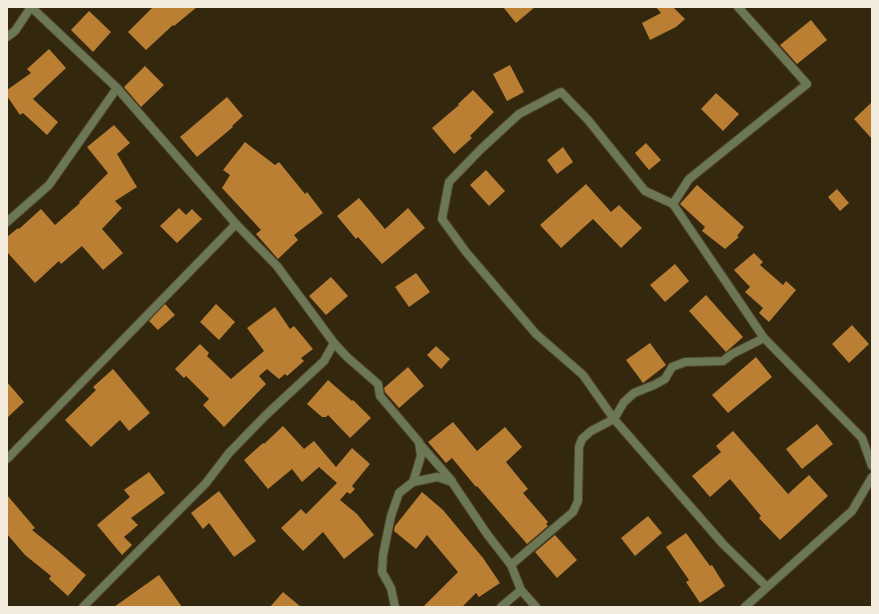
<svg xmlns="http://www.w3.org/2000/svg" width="879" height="614" viewBox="0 0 879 614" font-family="'PT Sans Narrow',sans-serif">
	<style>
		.building { fill: #bb7f34 }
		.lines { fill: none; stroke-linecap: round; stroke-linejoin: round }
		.minor-casing { stroke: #4e422b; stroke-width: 10 }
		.minor { stroke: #6b7755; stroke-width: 8 }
	</style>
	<rect width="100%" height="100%" fill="#33270e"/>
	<g class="building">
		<path d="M153,7h44l-23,19 -1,-1 -27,25 -18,-18z"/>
		<path d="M503,7h32l-19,16z"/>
		<path d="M656,7h17l12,12 -9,8 -26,13 -8,-17 19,-10z"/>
		<path d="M89,11l22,21 -18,20 -22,-22z"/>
		<path d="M811,20l16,20 -30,24 -17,-19z"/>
		<path d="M49,49l17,19 -33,31 25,23 -11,13 -24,-22 -3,2 -13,-19v-6l24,-17 -4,-4z"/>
		<path d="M510,65l14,27 -17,9 -14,-27z"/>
		<path d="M145,66l19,19 -23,22 -17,-20z"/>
		<path d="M473,90l21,22 -24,24 2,2 -18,16 -22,-26 27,-23 -1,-1z"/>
		<path d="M716,93l23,21 -16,17 -22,-22z"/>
		<path d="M227,97l16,19 -11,10 1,1 -36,30 -17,-20z"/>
		<path d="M872,102v37l-18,-20z"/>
		<path d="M114,125l16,18 -13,11 20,33 -22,14 7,7 -20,21 21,24 -20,17 -21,-24 -21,18 -2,-3 -24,22 -28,-31v-15l11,-9 1,1 22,-20 14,16 25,-22 -1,-1 29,-29 -21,-26z"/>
		<path d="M245,142l30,23 4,-3 26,32 2,-2 16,21 -29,22 4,5 -20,19 -22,-25 5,-4 -39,-42 8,-13 -7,-5z"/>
		<path d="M646,143l15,17 -12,10 -14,-17z"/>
		<path d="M563,147l10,15 -16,12 -10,-14z"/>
		<path d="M486,170l19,21 -16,15 -19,-21z"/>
		<path d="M586,184l25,28 8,-7 23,23 -21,20 -28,-29 -32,29 -21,-23z"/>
		<path d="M697,185l47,42 -7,9 2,1 -14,12 -23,-18 3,-4 -25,-23z"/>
		<path d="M837,189l12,14 -9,8 -12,-14z"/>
		<path d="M359,198l26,31 23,-21 17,20 -43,36 -24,-27 -2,2 -19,-23z"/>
		<path d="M179,208l7,7 6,-6 10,10 -25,24 -17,-17z"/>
		<path d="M754,253l9,9 -3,3 23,20 3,-4 10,9 -27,32 -10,-9 4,-5 -18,-16 5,-5 -16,-17z"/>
		<path d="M675,264l14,17 -24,21 -15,-17z"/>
		<path d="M416,273l14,19 -21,15 -14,-20z"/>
		<path d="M331,277l17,19 -22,19 -17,-19z"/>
		<path d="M706,295l37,42 -17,15 -37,-41z"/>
		<path d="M165,304l10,11 -17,15 -9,-9z"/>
		<path d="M216,304l19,18 -16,18 -19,-18z"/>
		<path d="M275,307l15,22 4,-3 19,23 -12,9 3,3 -17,15 -2,-2 -6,5 -12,-10 -8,7 7,8 -42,43 -21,-22 6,-6 -23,-23 -2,2 -9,-9 25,-25 9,9 -2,3 24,23 33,-28 -17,-23z"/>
		<path d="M852,325l17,19 -20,19 -17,-19z"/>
		<path d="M650,343l16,22 -23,18 -17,-23z"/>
		<path d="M436,346l14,13 -9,10 -14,-14z"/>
		<path d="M756,357l16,20 -44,36 -16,-18z"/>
		<path d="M408,367l16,19 -25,22 -14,-16 -1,-4z"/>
		<path d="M113,369l37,44 -21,18 -9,-11 -29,27 -26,-27 31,-30 -3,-3z"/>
		<path d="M328,380l24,21 1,-1 18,18 -21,20 -22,-23 -2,2h-4l-15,-13z"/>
		<path d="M7,382l17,20 -17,16z"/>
		<path d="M453,422l24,29 28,-24 17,20 -16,15 22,27 -5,4 25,29 -2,2 2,2 -21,18 -50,-58 -1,1 -24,-29 -6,5 -18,-21z"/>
		<path d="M817,424l16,20 -31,25 -16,-20z"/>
		<path d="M283,426l21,23 10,-8 22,26 16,-19 18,16 -18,22 3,3 -5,5 -3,-2 -7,8 17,14 17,21 -30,24 -21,-27 -20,19 -22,-23 20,-19 5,5 31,-31 -18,-16 -17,15 -10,-13 -24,20 -24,-29 19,-17 1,1z"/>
		<path d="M733,431l55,63 21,-19 19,21 -48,44 -21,-22 2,-2 -31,-37 -20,18 -18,-21 29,-24 -5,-6z"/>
		<path d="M149,472l16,21 -34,25 7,7 -14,12 8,8 -10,10 -25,-30 33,-28 -6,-7z"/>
		<path d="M219,491l37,50 -22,16 -25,-34 -6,6 -12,-16z"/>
		<path d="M422,492l21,18 40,48 17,25 -21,14 -3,-4 -14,14h-39l35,-35 -31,-37 -11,14 -22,-18 1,-5z"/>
		<path d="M7,495l28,33 -3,2 25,20 29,25 -18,21 -19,-17 2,-3 -26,-21 -18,-21z"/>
		<path d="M648,516l14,17 -27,23 -14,-18z"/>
		<path d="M686,533l24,33 2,-1 13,21 -25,17 -14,-21 3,-2 -23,-33z"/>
		<path d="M555,535l22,25 -20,18 -22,-26z"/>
		<path d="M159,575l23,32h-68z"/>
		<path d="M283,592l18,15h-31z"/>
	</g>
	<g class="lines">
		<g class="minor-casing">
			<g id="minor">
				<path d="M31,7l86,81 119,136 41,42 57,77 13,14 31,27 2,12 39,46 2,14 -8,26"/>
				<path d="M738,7l69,77 -118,95 -16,25 91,134 98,100 10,28"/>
				<path d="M7,37l8,-6 16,-24"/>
				<path d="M673,204l-28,-13 -57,-71 -27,-28 -42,22 -39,36 -31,32 -7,37 24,33 70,82 47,41 31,44 109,125 44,43"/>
				<path d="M7,222l42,-37 68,-97"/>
				<path d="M419,443l33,38"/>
				<path d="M7,459l229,-235"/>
				<path d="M511,565l10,25 15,17"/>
				<path d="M83,607l123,-124 23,-30 37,-38 58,-54 10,-18"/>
				<path d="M395,607l-4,-19 -9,-16 1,-17 8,-39 8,-23 14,-11 24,-5 15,5 35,52 24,31 62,-53 5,-11 1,-54 3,-8 9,-8 23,-12 10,-17 10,-9 20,-8 11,-6 7,-12 13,-5 38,-1 9,-7 32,-16"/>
				<path d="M501,607l20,-17"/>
				<path d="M745,607l107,-96 20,-34"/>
			</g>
		</g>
		<use href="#minor" class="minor"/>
	</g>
	<rect width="879" height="614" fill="none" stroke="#f2eadb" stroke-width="16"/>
</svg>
